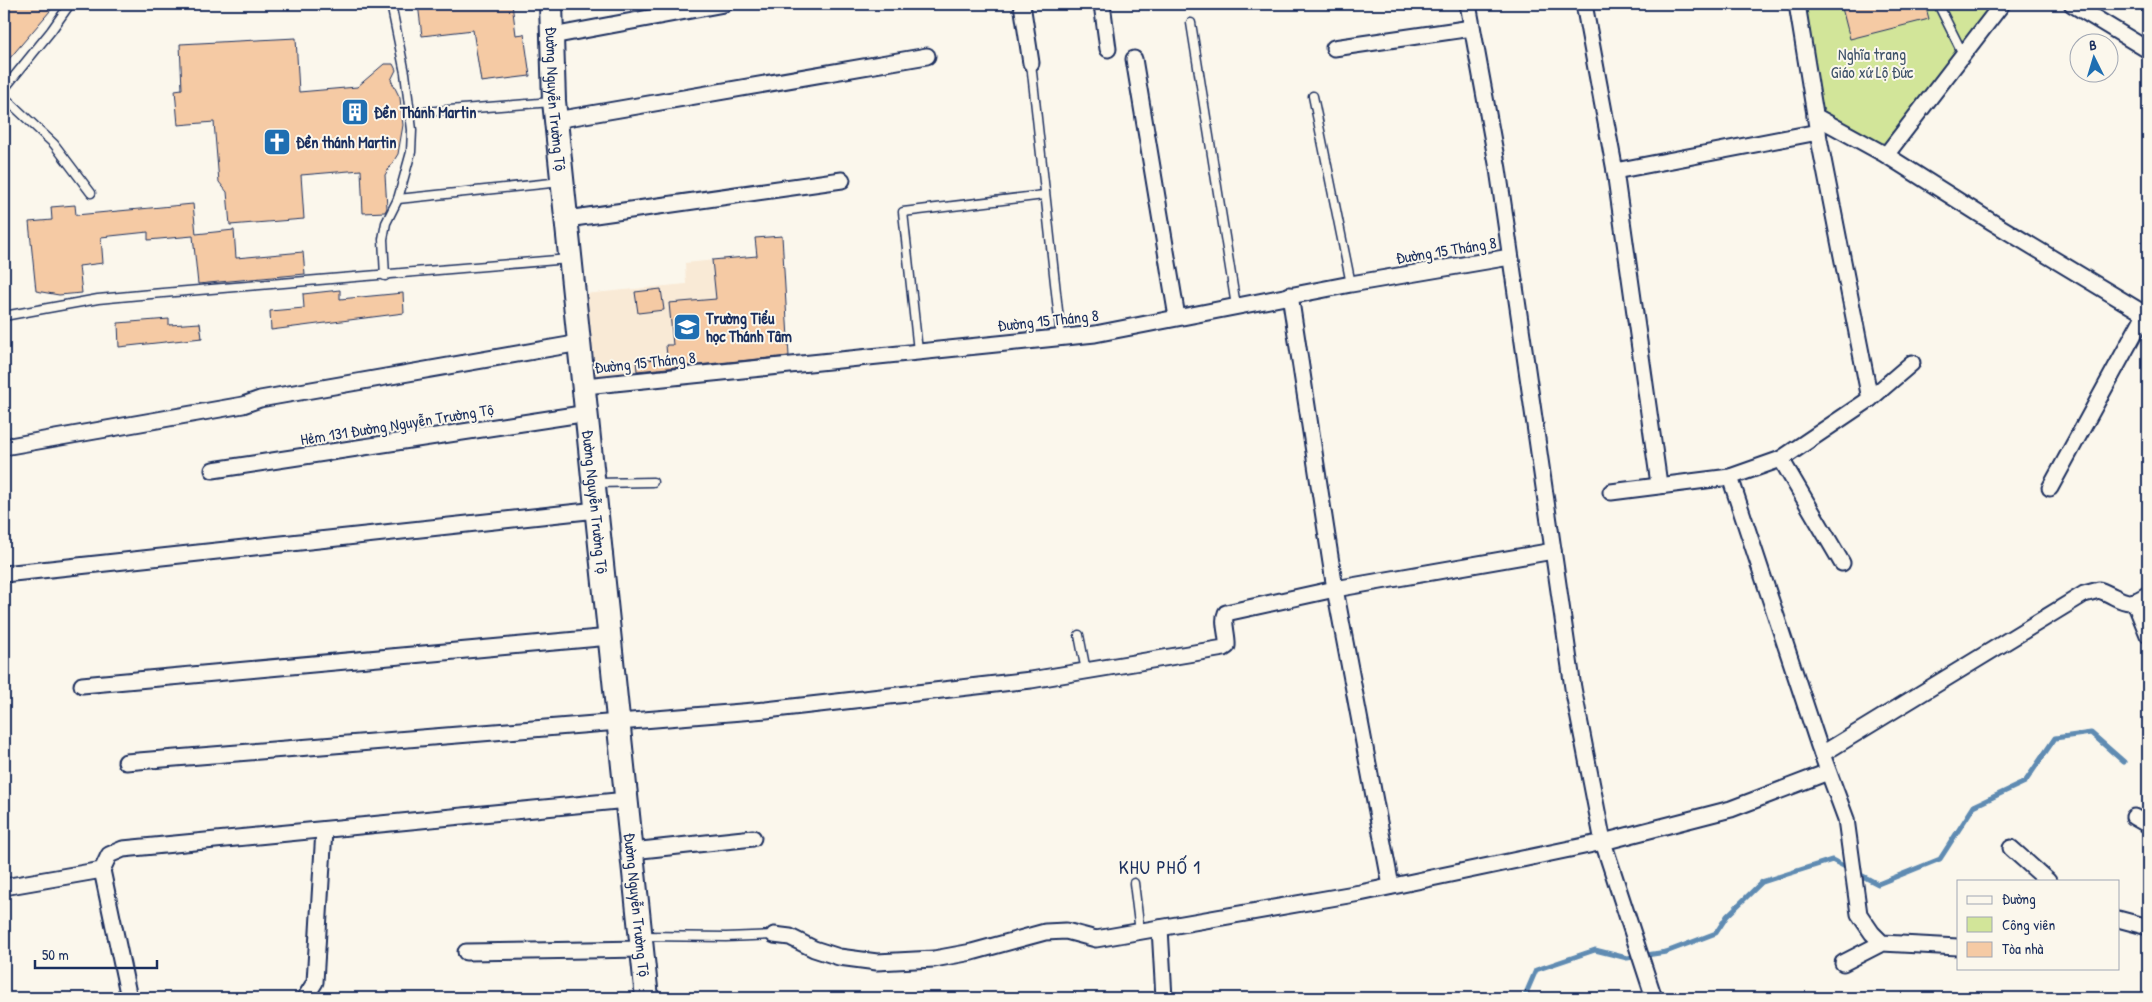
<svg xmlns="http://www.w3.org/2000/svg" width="2152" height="1002" viewBox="0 0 2152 1002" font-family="'Patrick Hand',sans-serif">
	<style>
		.built { fill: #f9ead6 }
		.green { fill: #d2e599; stroke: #768a7c }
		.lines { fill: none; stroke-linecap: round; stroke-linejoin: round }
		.stream { stroke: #5e8bb2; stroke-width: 5 }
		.building { fill: #f5caa4; stroke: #1b2f5e }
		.lane-casing { stroke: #1b2f5e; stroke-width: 11 }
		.street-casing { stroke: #1b2f5e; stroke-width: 19 }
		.secondary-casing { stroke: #1b2f5e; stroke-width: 26 }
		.lane { stroke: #fbf7ec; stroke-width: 8 }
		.street { stroke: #fbf7ec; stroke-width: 15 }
		.secondary { stroke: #fbf7ec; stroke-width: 22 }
		.labels { text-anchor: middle; stroke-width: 4; stroke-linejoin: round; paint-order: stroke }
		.park-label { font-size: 16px; fill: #40536a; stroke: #fbf7ec }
		.street-label { font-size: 16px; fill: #1b2f5e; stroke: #fbf7ec }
		.poi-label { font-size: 16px; font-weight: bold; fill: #1b2f5e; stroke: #fbf7ec; text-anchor: start }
		.quarter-label { font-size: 19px; letter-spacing: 1px; fill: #1b2f5e; stroke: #fbf7ec }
	</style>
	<rect width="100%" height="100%" fill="#fbf7ec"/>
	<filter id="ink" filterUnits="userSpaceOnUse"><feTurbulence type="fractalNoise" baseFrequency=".02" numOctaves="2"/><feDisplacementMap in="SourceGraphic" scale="10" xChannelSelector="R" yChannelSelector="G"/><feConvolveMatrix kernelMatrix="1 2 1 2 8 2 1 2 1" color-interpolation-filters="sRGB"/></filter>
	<g filter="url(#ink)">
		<path class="built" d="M782,236l7,123 -195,21 -10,-86 102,-10 -1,-21 71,-7 -1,-18z"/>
		<path class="green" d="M1803,4h192l-111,143 -63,-35z"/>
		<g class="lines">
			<path class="stream" d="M1524,998l12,-28 59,-20 32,8 39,-6 50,-19 11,-17 35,-34 70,-22 46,24 62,-25 34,-53 51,-24 30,-44 36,-5 33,29"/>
		</g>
		<g class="building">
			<path d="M4,4h52l-52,61z"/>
			<path d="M418,4h94l4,31 8,-1 6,42 -49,6 -8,-52 -51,6z"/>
			<path d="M1841,4h84l4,15 -79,20z"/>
			<path d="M296,38l3,54 58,-5 27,-23h9l3,6 -5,10 9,18 3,27 -5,29 -13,21 2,33 -2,4 -22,1 -2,-43 -60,5 3,44 -74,6 -3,-33 -8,-10 -5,-60 -36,3 -3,-35 7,-1 -2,-45z"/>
			<path d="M193,204l3,30 38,-4 2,28 67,-6 2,22 -107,10 -5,-48 -45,4v-8l-47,5 2,26 -24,3 3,27 -23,2 -23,-4 -7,-69 23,-2 -1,-13 24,-2 1,10z"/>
			<path d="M782,236l7,120 -152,15 -1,-10 31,-3 -1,-13h7l-4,-42 47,-4 -4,-39 45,-4 -2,-18z"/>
			<path d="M661,289l3,21 -26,3 -3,-21z"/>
			<path d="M340,290v9l63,-6 1,20 -133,17 -1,-19 34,-3 -1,-14z"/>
			<path d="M169,319v6l31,-2 2,15 -83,9 -1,-24z"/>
		</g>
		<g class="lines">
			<g class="lane-casing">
				<g id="lane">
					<path d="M1938,4l25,50"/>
					<path d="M1191,23l45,283"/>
					<path d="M1031,63l30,275"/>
					<path d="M4,89l47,-58 19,-27"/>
					<path d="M1313,96l38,188"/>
					<path d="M4,97l50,47 37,49"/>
					<path d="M411,113l141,-11"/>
					<path d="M398,199l163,-17"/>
					<path d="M385,276l-2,-37 3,-16 12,-24 13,-47 1,-22 -7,-57 -14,-69"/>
					<path d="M4,316l94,-17 53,-5 418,-35"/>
					<path d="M918,351l-15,-139 141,-17"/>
					<path d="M596,483l57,-1"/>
					<path d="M1079,635l7,36"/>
					<path d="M1134,883l6,49"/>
					<path d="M643,936l83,1 48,-2"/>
				</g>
			</g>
			<g class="street-casing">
				<g id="street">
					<path d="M1022,4l9,59"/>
					<path d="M1102,4l6,45"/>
					<path d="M1468,4l30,165 75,519 30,154 51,156"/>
					<path d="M1584,4l31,167 44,313"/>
					<path d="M1797,4l22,135 51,260"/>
					<path d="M2072,4l76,46"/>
					<path d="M552,36l172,-32"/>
					<path d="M1334,48l138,-20"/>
					<path d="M1134,59l43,258"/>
					<path d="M1815,116l71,39 106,67 156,94"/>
					<path d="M556,120l371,-64"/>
					<path d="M1886,155l116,-151"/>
					<path d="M1615,171l203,-39"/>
					<path d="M567,219l275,-39"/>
					<path d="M1290,295l45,294 56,297"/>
					<path d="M585,386l510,-52 256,-50 159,-27"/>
					<path d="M4,447l239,-42 17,-6 320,-56"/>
					<path d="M1781,459l61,104"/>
					<path d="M213,470l375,-57"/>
					<path d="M1730,477l89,269 27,73 13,95 13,19 10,10 76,4"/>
					<path d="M2050,488l95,-174"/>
					<path d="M1611,492l119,-15 51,-18 89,-60 42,-36"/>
					<path d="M4,574l593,-64"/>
					<path d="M2135,603l13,32"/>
					<path d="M82,685l528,-48"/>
					<path d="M1822,754l262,-160 15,-4c23,8 26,20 49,4"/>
					<path d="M126,762l640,-52 265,-30 193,-32 3,-2c1,-11 -5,-24 -1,-33l109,-24 218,-38"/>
					<path d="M2134,817l14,8"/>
					<path d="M2011,848l37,33"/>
					<path d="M632,851l121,-13"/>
					<path d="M102,870l27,128"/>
					<path d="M4,887l98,-17 7,-15 14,-6 504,-49"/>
					<path d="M2118,919l30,8"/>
					<path d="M1160,928l4,70"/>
					<path d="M774,935l16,2 24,12 25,8 38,5 57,-3 38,-7 73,-20 21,-1 30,8 264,-46 243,-51 128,-33 97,-37"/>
					<path d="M466,952l176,-3"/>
					<path d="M1843,963l39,-20"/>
					<path d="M305,998l10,-16 9,-152"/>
				</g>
			</g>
			<g class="secondary-casing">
				<g id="secondary">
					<path id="s1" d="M551,4l3,97 93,897"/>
				</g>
			</g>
			<use href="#lane" class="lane"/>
			<use href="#street" class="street"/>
			<use href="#secondary" class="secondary"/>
		</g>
	</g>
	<defs>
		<g id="building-square" transform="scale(1.4375)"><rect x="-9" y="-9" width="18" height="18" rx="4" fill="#1f6fb2" stroke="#fbf7ec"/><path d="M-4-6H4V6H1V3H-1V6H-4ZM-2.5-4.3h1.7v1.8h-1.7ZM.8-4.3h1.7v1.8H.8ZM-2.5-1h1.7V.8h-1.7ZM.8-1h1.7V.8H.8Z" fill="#fff"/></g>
		<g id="church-square" transform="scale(1.4375)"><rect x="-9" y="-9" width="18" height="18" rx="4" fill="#1f6fb2" stroke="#fbf7ec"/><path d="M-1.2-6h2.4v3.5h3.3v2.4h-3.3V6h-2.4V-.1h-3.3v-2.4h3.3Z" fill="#fff"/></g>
		<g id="school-square" transform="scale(1.4375)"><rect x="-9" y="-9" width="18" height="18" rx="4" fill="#1f6fb2" stroke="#fbf7ec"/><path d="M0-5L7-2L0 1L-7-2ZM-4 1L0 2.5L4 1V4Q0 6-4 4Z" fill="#fff"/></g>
	</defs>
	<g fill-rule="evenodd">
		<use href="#building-square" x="355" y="112"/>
		<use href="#church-square" x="277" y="142"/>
		<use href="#school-square" x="687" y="327"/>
	</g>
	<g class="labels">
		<g class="park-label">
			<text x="1872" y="60">Nghĩa trang<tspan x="1872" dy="18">Giáo xứ Lộ Đức</tspan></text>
		</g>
		<g class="street-label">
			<text dy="6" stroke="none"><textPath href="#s1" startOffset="95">Đường Nguyễn Trường Tộ</textPath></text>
			<text transform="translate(1446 250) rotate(-9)" y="6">Đường 15 Tháng 8</text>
			<text transform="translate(1048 320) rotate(-6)" y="6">Đường 15 Tháng 8</text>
			<text transform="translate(645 362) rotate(-6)" y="6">Đường 15 Tháng 8</text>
			<text transform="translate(397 424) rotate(-9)" y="6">Hẻm 131 Đường Nguyễn Trường Tộ</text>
			<text dy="6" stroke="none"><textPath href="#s1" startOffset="500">Đường Nguyễn Trường Tộ</textPath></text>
			<text dy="6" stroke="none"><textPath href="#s1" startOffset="905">Đường Nguyễn Trường Tộ</textPath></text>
		</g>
		<g class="poi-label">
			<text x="374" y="118">Đền Thánh Martin</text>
			<text x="296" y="148">Đền thánh Martin</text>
			<text x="706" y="324">Trường Tiểu<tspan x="706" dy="18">học Thánh Tâm</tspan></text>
		</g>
		<g class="quarter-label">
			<text x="1160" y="874">KHU PHỐ 1</text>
		</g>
	</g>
	<rect width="2152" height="1002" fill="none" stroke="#fbf7ec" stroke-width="20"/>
	<rect x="10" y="10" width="2132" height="982" fill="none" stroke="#1b2f5e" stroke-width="2" filter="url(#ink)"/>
	<rect x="1957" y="880" width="162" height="90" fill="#fbf7ec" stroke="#a1a7b3"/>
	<rect x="1967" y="896" width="25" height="8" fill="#fbf7ec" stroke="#a1a7b3"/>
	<text x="2002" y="904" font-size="15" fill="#1b2f5e">Đường</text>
	<rect x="1967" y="917" width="25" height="15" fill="#d2e599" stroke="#a1a7b3"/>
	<text x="2002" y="930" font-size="15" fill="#1b2f5e">Công viên</text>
	<rect x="1967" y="942" width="25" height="15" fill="#f5caa4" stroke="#a1a7b3"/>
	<text x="2002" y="954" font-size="15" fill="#1b2f5e">Tòa nhà</text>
	<g transform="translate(2094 58) rotate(355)"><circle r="24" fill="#fbf7ec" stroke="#a1a7b3"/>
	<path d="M0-4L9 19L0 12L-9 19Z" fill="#1f6fb2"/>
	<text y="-8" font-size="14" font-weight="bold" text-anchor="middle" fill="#1b2f5e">B</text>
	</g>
	<path d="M35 960v8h122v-8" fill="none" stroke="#1b2f5e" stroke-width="2.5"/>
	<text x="42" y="960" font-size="15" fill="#1b2f5e" stroke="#fbf7ec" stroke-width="4" paint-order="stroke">50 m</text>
</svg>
